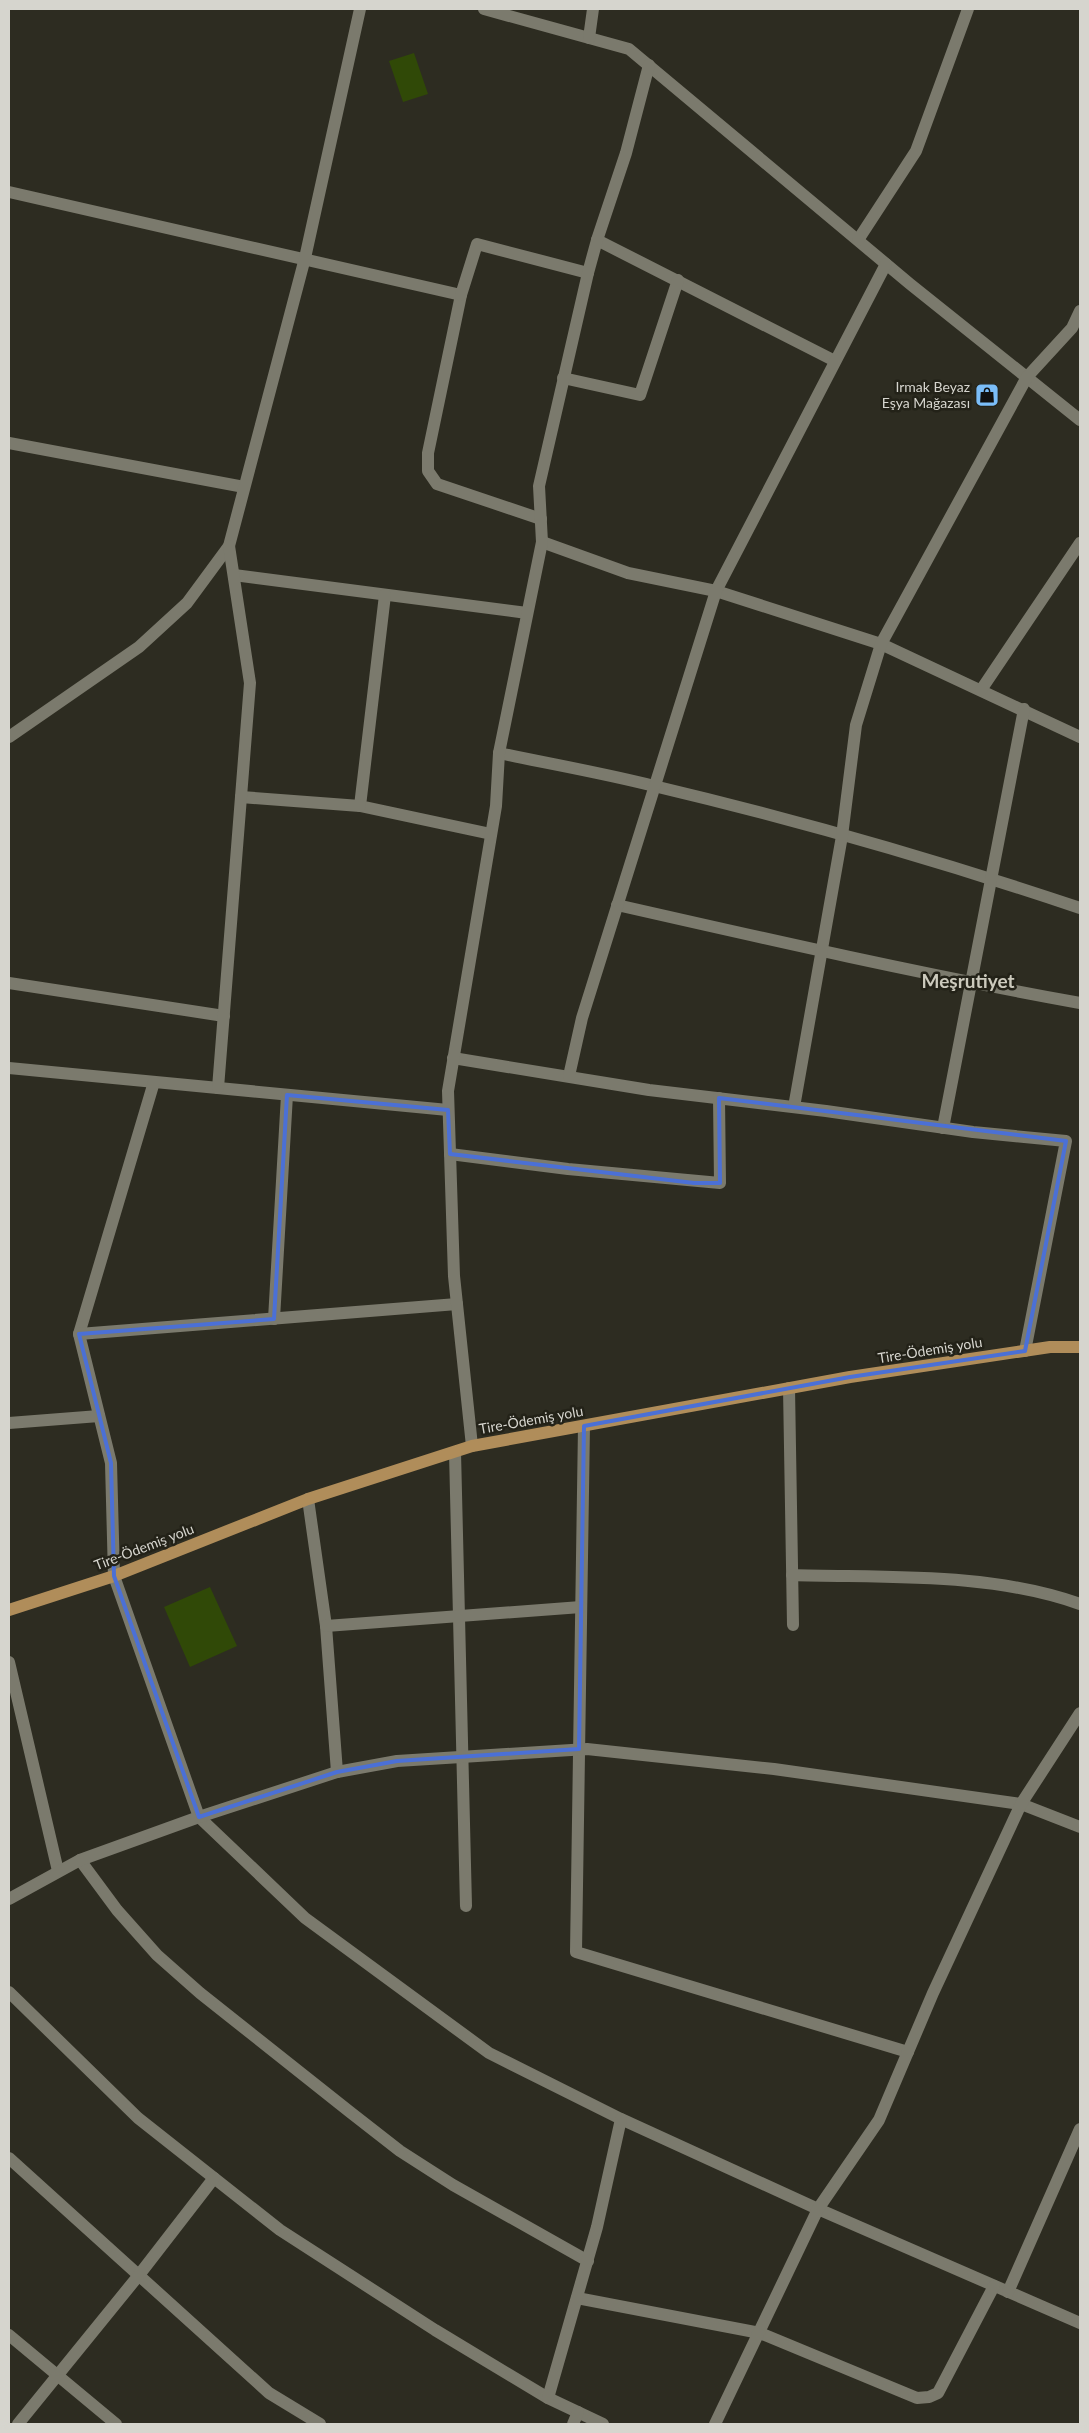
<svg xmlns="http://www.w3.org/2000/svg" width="1089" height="2433" viewBox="0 0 1089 2433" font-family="Lato,sans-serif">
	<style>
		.building { fill: #304907 }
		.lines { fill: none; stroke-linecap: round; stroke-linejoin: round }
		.minor { stroke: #7b7a6d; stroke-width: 12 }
		.major { stroke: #b08d5a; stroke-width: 12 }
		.marked { fill: none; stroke: #4b70d6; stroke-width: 4; stroke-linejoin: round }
		.labels { text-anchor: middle; stroke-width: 5; stroke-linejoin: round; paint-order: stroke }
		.poi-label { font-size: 14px; fill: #d6d5ce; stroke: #232218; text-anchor: end }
		.street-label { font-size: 14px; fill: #d6d5ce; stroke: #232218 }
		.district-label { font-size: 19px; font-weight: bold; fill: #cccabd; stroke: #232218 }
	</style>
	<rect width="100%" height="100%" fill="#2d2c21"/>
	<g class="building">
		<path d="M414,53l14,41 -25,8 -14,-41z"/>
		<path d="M210,1587l27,59 -47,21 -26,-60z"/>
	</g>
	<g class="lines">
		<g class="minor">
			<path d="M484,9l145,40 281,235 170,136"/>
			<path d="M589,38l4,-29"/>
			<path d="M9,192l452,103 -33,158v18l9,13 104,35"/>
			<path d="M597,240l238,121"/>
			<path d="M858,240l58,-89 52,-142"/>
			<path d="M461,295l16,-51 111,29"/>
			<path d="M563,378l77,17 38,-115"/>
			<path d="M9,443l235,44"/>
			<path d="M542,542l86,31 88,18 165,53 199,93"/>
			<path d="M234,575l293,38"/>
			<path d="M385,595l-25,211 131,28"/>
			<path d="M981,690l99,-147"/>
			<path d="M9,737l130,-90 48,-44 42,-57 76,-288 55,-249"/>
			<path d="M499,753c51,11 104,20 155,33 144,34 286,75 426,122"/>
			<path d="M241,797l119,9"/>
			<path d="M617,905c154,35 308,70 463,98"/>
			<path d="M9,983l215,33"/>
			<path d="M453,1058l196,32 177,21 147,21 93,9 -41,210"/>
			<path d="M9,1068l439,42"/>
			<path d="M569,1076l13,-58 134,-427 170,-327"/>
			<path d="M154,1082l-75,252 32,129 3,113 85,241 106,101 184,135 132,66 197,90 262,114"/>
			<path d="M218,1088l32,-405 -21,-137"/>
			<path d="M794,1107l48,-271 14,-111 25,-81 146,-267 45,-49 8,-17"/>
			<path d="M943,1128l81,-419"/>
			<path d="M450,1154l118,15 152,14 -1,-85"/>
			<path d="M274,1319l13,-224"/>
			<path d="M79,1334l378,-30"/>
			<path d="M789,1388l4,237"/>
			<path d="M9,1423l90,-7"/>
			<path d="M584,1426l-8,526 332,100"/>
			<path d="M472,1446l-18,-170 -6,-185 48,-285 3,-53 43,-211 -3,-56 49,-213 9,-33 29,-87 23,-88"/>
			<path d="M455,1452l11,454"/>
			<path d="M308,1499l18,127 11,146"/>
			<path d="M792,1575c95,3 198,-3 288,29"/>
			<path d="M326,1626l255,-19"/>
			<path d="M9,1662l49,209"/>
			<path d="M80,1860l37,50 40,45 43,38 150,119 50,39 53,34 135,76"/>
			<path d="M9,1899l71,-39 119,-43 138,-45 60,-11 190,-12 187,20 247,35 59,23"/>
			<path d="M9,1992l129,126 142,112 155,100 113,68 55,26"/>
			<path d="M9,2158l260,235 51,31"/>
			<path d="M1008,2292l72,-163"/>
			<path d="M577,2298l183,35 157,65 12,-1 9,-4 56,-107"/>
			<path d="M9,2335l107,89"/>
			<path d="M548,2398l49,-171 24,-108"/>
			<path d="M18,2424l121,-149 75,-97"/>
			<path d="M573,2424l5,-12"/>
			<path d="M715,2424l103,-215 61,-89 54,-127 88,-189 59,-91"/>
		</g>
		<path class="major" d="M9,1610l105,-34 194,-77 164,-53 378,-69 200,-30h30"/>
	</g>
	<path class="marked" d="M287,1095l161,15 2,44 244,29h26l-1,-85 347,43 -41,210 -175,26 -266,49 -5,323 -182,12 -60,11 -138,45 -85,-241 -3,-113 -32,-129 195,-15z"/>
	<defs>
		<g id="shop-square" transform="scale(1.25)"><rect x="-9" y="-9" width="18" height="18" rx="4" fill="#7bbef9" stroke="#232218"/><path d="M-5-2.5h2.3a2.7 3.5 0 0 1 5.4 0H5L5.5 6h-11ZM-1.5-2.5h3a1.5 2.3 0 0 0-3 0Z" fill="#111"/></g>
	</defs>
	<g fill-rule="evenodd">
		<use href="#shop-square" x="987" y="395"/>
	</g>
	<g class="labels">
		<g class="poi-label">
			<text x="970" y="392">Irmak Beyaz<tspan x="970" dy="16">Eşya Mağazası</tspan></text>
		</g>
		<g class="street-label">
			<text transform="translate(930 1350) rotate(-9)" y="5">Tire-Ödemiş yolu</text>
			<text transform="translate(531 1420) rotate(-10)" y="5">Tire-Ödemiş yolu</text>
			<text transform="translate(144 1547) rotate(-21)" y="5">Tire-Ödemiş yolu</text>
		</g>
		<g class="district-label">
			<text x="968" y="988">Meşrutiyet</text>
		</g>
	</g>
	<rect width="1089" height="2433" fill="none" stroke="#d6d5ce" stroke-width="20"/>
</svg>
